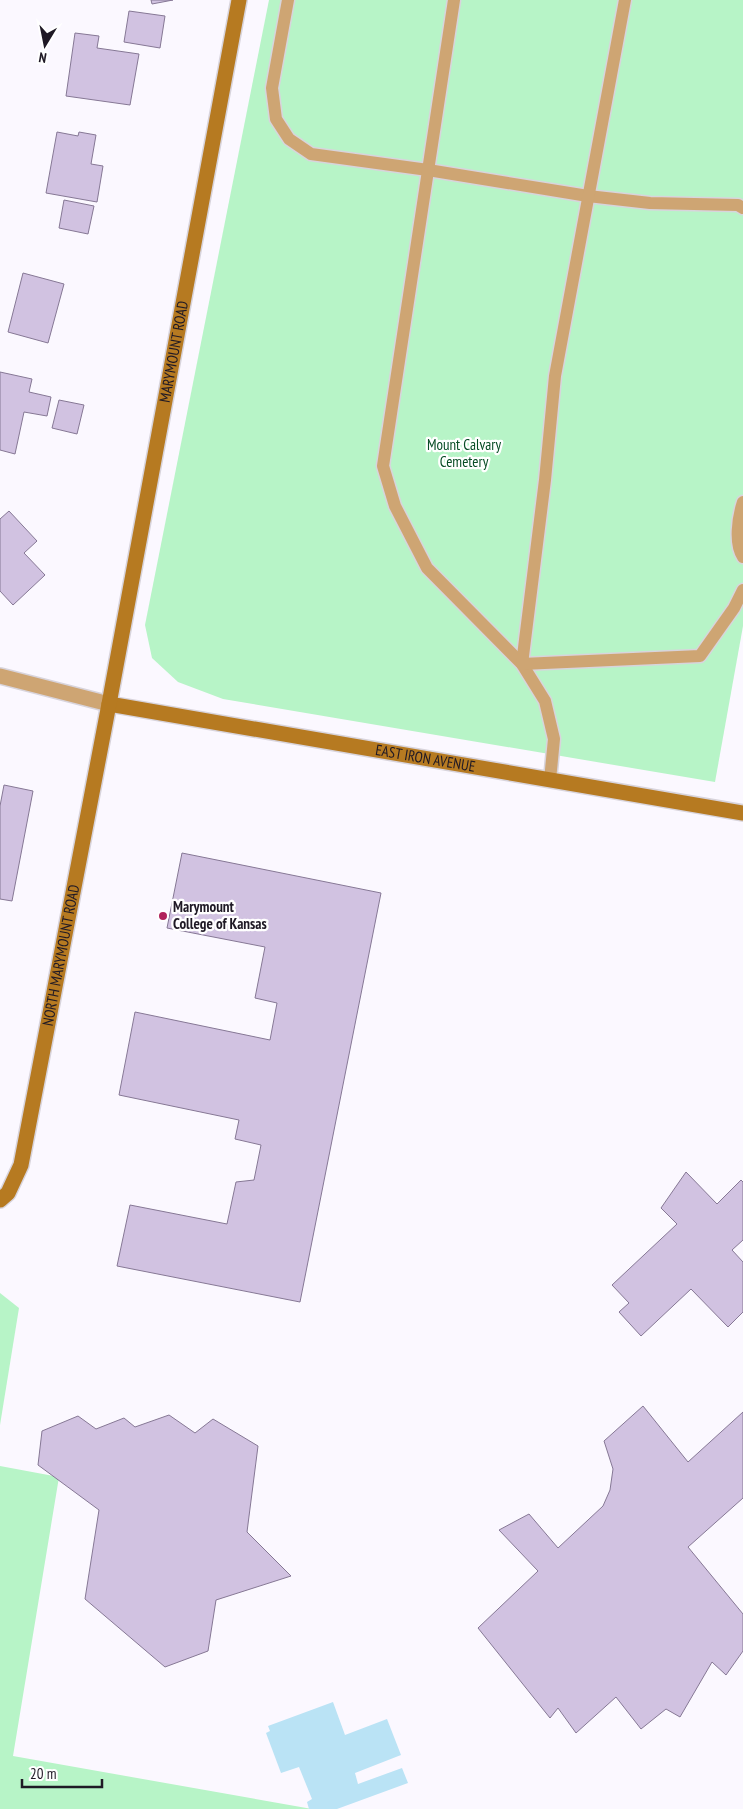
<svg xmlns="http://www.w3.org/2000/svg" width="743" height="1809" viewBox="0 0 743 1809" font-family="'PT Sans Narrow',sans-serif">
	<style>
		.green { fill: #b7f4c7 }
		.water { fill: #bae3f5 }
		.building { fill: #d1c2e1; stroke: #867895 }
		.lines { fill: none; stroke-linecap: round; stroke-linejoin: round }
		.lane-casing { stroke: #d8d4dc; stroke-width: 15 }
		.street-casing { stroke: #d8d4dc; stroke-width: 18 }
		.secondary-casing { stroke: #d8d4dc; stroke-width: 18 }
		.lane { stroke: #cea573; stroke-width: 12 }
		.street { stroke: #cea573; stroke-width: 15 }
		.secondary { stroke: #b67a21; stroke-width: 15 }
		.poi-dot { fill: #b0225a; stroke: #fff; stroke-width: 2 }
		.labels { text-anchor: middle; stroke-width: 4.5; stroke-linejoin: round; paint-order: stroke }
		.street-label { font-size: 15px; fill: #1f1925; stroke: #fff }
		.park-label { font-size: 15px; fill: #074c25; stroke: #fff }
		.poi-label { font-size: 15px; font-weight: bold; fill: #1f1925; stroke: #fff; text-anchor: start }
	</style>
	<rect width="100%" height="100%" fill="#fbf8ff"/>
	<g class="green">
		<path d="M269,0h474v626l-28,156 -492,-83 -45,-17 -26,-24 -7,-33z"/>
		<path d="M0,1293l19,15 -19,117z"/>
		<path d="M0,1466l59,11 -46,279 299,53h-312z"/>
	</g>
	<path class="water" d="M333,1702l12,33 42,-16 14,36 -46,18 3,11 44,-16 6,15 -71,26h-28l-2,-7 5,-3 -13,-32 -18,6 -15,-40 4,-2 -2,-5z"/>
	<g class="building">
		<path d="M151,0h22l-21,4z"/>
		<path d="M129,11l36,5 -5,32 -36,-6z"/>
		<path d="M75,33l24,3 -2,12 42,6 -9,51 -64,-9z"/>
		<path d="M57,132l21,4 1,-4 17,3 -5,29 12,2 -6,36 -51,-9z"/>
		<path d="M64,200l30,6 -6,28 -29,-6z"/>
		<path d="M23,273l41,11 -16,59 -40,-11z"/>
		<path d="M0,372l32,7 -3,13 22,5 -4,19 -23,-4 -9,42 -15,-4z"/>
		<path d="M59,400l25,5 -7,29 -25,-6z"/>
		<path d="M9,511l28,30 -13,12 21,22 -32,30 -13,-14v-72z"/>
		<path d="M4,785l29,6 -21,110 -12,-2v-93z"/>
		<path d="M182,853l199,40 -81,409 -183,-36 13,-61 97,19 9,-42 18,-2 7,-35 -26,-6 4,-19 -120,-25 16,-83 135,28 7,-37 -22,-5 10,-51 -98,-19z"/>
		<path d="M686,1172l31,32 24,-24 2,2v58l-11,10 11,12v50l-15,15 -37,-38 -50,47 -22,-24 10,-9 -17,-18 65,-61 -16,-16z"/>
		<path d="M643,1406l45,56 55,-50v86l-55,49 55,67v37l-17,24 -14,-13 -32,55 -14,-8 -25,20 -25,-32 -40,36 -18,-25 -8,10 -72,-90 60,-57 -39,-41 30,-16 29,34 45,-42 7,-16 3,-21 -9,-28z"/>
		<path d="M169,1415l26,18 18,-14 45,27 -11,86 44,44 -75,24 -8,51 -43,16 -80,-68 14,-89 -61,-45 4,-34 36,-15 18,13 28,-11 11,9z"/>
	</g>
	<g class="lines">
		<g class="lane-casing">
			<g id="lane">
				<path d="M288,0l-16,88 4,31 13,20 22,15 117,16 160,26 62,7 88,2 5,3"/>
				<path d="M454,0l-71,466 12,40 32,62 95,96 23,37 9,38 -4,41"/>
				<path d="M625,0l-70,376 -10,104 -23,184 178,-8 34,-48 9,-18"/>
				<path d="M743,502c-5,15 -9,42 0,55"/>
			</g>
		</g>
		<g class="street-casing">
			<path id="street" d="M0,676l109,28"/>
		</g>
		<g class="secondary-casing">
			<g id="secondary">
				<path id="s1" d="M109,704l634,109"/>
				<path id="s2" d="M0,1200l8,-7 13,-28 88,-461 130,-704"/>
			</g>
		</g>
		<use href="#lane" class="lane"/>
		<use href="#street" class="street"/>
		<use href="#secondary" class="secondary"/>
	</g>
	<circle class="poi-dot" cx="163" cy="916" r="5"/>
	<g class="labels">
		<g class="street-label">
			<text dy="5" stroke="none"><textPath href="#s2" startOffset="869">MARYMOUNT ROAD</textPath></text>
			<text dy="5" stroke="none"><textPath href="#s1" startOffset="321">EAST IRON AVENUE</textPath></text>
			<text dy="5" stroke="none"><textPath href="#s2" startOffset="255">NORTH MARYMOUNT ROAD</textPath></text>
		</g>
		<g class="park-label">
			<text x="464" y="450">Mount Calvary<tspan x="464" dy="17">Cemetery</tspan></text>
		</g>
		<g class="poi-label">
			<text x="173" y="912">Marymount<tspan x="173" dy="17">College of Kansas</tspan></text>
		</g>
	</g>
	<g transform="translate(45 45) rotate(190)" stroke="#ffffff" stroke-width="4" paint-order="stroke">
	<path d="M0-4L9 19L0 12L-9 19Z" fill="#1f1925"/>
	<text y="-8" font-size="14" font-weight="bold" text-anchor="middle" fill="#1f1925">N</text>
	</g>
	<path d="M22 1779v8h80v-8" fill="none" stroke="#1f1925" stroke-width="2.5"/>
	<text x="30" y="1779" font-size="15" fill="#1f1925" stroke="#ffffff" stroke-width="4" paint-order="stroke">20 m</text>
</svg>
